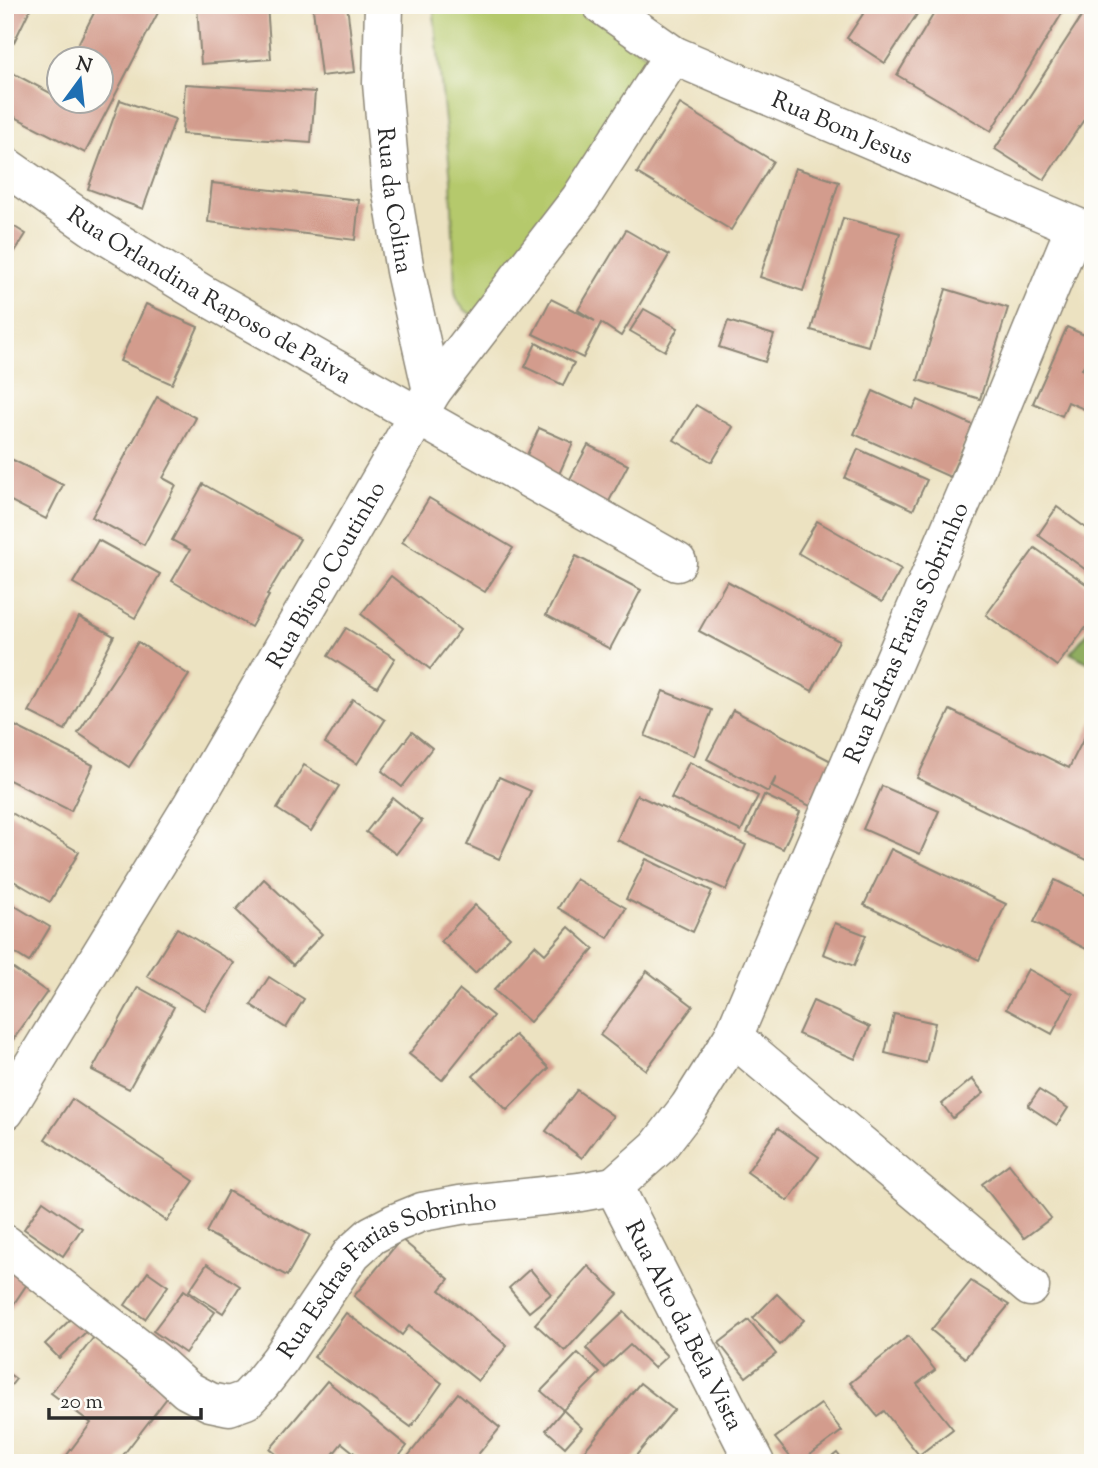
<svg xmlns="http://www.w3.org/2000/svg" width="1098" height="1468" viewBox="0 0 1098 1468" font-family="'Sorts Mill Goudy',serif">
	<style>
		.green { fill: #b5c96c; stroke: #707a4c; stroke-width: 2 }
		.forest { fill: #90ad60; stroke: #5e6c46; stroke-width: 2 }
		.building { fill: #d39c8d }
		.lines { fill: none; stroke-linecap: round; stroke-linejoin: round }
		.minor-casing { stroke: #8c8676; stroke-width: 41 }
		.minor { stroke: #fff; stroke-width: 38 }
		.labels { text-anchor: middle; stroke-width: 5; stroke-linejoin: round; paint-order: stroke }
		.street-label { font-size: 24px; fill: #2b2b2b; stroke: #fdfcf7 }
	</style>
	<rect width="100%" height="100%" fill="#fdfcf7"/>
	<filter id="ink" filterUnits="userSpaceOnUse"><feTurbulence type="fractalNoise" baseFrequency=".0143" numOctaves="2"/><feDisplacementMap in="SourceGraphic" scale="14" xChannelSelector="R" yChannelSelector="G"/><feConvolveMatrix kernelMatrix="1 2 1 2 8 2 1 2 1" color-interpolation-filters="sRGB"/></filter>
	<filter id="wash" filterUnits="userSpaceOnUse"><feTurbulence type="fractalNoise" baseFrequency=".00686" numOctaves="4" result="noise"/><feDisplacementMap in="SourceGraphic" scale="28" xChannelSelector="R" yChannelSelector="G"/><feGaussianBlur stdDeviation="1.57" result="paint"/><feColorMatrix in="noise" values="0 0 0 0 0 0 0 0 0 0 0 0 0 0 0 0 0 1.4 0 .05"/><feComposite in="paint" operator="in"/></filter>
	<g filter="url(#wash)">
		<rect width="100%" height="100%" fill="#ece2c1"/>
		<path class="green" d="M433,5h142l74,52 4,14 -179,245c-11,-6 -17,-12 -19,-25l-4,-111z"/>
		<path class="forest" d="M1093,626v39l-23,-12z"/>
		<g id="blocks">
			<g class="building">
				<path d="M5,5h27l-18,37 -9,-5z"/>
				<path d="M98,5h64l-77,148 -80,-41v-43l47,25 8,-15v23h42v-42h-32z"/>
				<path d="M197,5h70l4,54 -70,5z"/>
				<path d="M343,5h4l8,67 -34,4 -8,-67z"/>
				<path d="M869,5h54l-38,58 -38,-25z"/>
				<path d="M939,5h128l-76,126 -94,-56z"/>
				<path d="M1089,5h4v101l-49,74 -49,-31z"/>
				<path d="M185,84l130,8 -4,51 -129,-9z"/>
				<path d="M120,100l55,19 -32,90 -55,-20z"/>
				<path d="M680,104l93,57 -42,69 -94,-57z"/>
				<path d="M795,168l44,14 -36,109 -43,-14z"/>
				<path d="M212,183l147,17 -4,40 -147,-18z"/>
				<path d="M843,218l57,15 -32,113 -57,-16z"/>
				<path d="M5,221l21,13 -21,33z"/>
				<path d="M626,230l43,25 -48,81 -20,-13 -18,35 -50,-24 18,-35 44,22 -17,-11z"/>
				<path d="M946,289l62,19 -28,91 -62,-19z"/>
				<path d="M146,304l52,23 -26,57 -52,-23z"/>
				<path d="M644,309l34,19 -13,23 -35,-20z"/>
				<path d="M728,321l46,14 -9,27 -46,-15z"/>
				<path d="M1067,327l26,12v8l-11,22 11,5v39l-25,-11 -6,14 -29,-13z"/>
				<path d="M536,343l38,20 -11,22 -38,-18z"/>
				<path d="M873,391l40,18 5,-9 55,25 -23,52 -96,-43z"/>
				<path d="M157,397l39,21 -33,60 13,7 -32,60 -52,-28z"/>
				<path d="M696,405l37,22 -21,35 -38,-22z"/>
				<path d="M539,428l34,15 -17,38 -34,-15z"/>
				<path d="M588,445l40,20 -24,46 -40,-21z"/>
				<path d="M858,449l69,31 -14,30 -68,-32z"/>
				<path d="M5,456l58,29 -17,34 -41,-21z"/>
				<path d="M203,484l97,55 -33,56 2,1 -18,31 -79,-46 18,-31 -18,-10z"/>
				<path d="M429,498l84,50 -28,44 -83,-50z"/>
				<path d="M1057,507l36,26v42l-55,-40z"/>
				<path d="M817,521l84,48 -19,33 -84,-49z"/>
				<path d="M98,540l62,34 -25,44 -62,-35z"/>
				<path d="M1035,548l58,41v29l-36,48 -71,-51z"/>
				<path d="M576,556l65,34 -31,59 -64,-34z"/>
				<path d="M391,576l69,54 -30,39 -69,-55z"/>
				<path d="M727,581l112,60 -27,50 -113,-60z"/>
				<path d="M79,617l35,19 -49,94 -36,-18z"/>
				<path d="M346,628l49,30 -18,29 -49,-31z"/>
				<path d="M138,642l51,33 -60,92 -51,-34z"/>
				<path d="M663,691l49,19 -18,46 -49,-20z"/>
				<path d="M353,699l32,21 -28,44 -32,-21z"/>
				<path d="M733,710l100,52 -23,44 -38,-19 4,-10 -8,15 -61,-33z"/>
				<path d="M950,710l119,58 24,-48v143l-176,-85z"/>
				<path d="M5,721l88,44 -22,46 -66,-33z"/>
				<path d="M412,732l20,16 -30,39 -20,-16z"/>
				<path d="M689,762l69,34 -17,35 -70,-33z"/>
				<path d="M304,765l35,21 -28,45 -34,-22z"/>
				<path d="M499,777l32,14 -32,68 -32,-14z"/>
				<path d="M882,786l57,25 -19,43 -57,-25z"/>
				<path d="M637,795l109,50 -20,45 -109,-50z"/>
				<path d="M764,795l36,17 -17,37 -36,-16z"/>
				<path d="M393,798l29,23 -26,33 -30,-22z"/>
				<path d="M10,812l69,40 -29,50 -45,-26v-55z"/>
				<path d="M891,849l115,55 -27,56 -115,-55z"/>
				<path d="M646,859l66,32 -19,41 -67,-33z"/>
				<path d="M264,879l58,55 -29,31 -57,-55z"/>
				<path d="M576,879l50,29 -18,30 -50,-30z"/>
				<path d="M1055,880l38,19v36l-7,14 -52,-27z"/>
				<path d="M5,900l45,27 -21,35 -24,-15z"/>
				<path d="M475,905l35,32 -35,36 -34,-32z"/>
				<path d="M835,923l31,12 -12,31 -31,-12z"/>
				<path d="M569,927l25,22 -64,73 -36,-32 41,-45 10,9z"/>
				<path d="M177,928l57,35 -29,47 -58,-34z"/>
				<path d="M5,963l42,29 -42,59z"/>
				<path d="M1028,969l45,25 -21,40 -46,-25z"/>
				<path d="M647,971l46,35 -47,64 -46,-35z"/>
				<path d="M269,977l35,22 -18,29 -35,-23z"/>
				<path d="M138,987l36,20 -45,82 -37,-19z"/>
				<path d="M460,990l33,26 -51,64 -33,-26z"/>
				<path d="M813,1001l57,26 -15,32 -57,-25z"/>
				<path d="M894,1014l41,9 -9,40 -41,-10z"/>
				<path d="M515,1035l34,33 -42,42 -34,-34z"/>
				<path d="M972,1079l12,14 -31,25 -11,-14z"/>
				<path d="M577,1090l36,26 -31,42 -36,-27z"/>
				<path d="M1039,1090l29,18 -11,17 -29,-19z"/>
				<path d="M72,1099l122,82 -27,40 -122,-82z"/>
				<path d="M778,1128l41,29 -31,44 -41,-29z"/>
				<path d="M1009,1164l42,54 -27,20 -42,-54z"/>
				<path d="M228,1191l82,44 -23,41 -81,-44z"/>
				<path d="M43,1201l39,27 -19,28 -39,-27z"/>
				<path d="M401,1239l48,40 -9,11 67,56 -29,35 -69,-55 -7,9 -48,-39z"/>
				<path d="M5,1261l26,17 -20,30 -6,-4z"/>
				<path d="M207,1264l33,22 -17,27 -34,-22z"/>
				<path d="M588,1266l30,28 -53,57 -30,-27z"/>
				<path d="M530,1269l21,25 -22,18 -20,-24z"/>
				<path d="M148,1272l20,14 -23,33 -20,-14z"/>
				<path d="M971,1281l38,24 -44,53 -34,-28z"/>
				<path d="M184,1290l31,22 -30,41 -32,-22z"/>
				<path d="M777,1294l27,26 -24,25 -27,-27z"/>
				<path d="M624,1312l43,44 -13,12 -24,-23 -25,23 -19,-20z"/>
				<path d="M346,1313l96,70 -31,44 -97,-70z"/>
				<path d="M76,1314l14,14 -31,30 -14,-14z"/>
				<path d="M749,1320l27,34 -30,23 -27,-34z"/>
				<path d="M908,1336l27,34 -18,14 36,45 -34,26 -35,-44 -7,5 -27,-33z"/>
				<path d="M94,1337l76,57 -53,69h-49l-4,-4 27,-36 -40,-30z"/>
				<path d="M578,1353l22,20 -37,37 -22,-19z"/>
				<path d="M5,1371l11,8 -11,14z"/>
				<path d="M327,1381l80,65 -13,17h-27l-25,-20 -16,20h-39l-17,-14z"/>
				<path d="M640,1383l34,27 -44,53h-56z"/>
				<path d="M458,1393l42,35 -29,35h-62l-4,-3z"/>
				<path d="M821,1404l21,27 -43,32h-4l-20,-25z"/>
				<path d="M563,1410l19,18 -17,19 -19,-17z"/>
				<path d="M837,1453l8,10h-21z"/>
			</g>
		</g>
	</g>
	<g filter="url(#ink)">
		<use href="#blocks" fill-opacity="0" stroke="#8c8676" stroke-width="2"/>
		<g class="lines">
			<g class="minor-casing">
				<g id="minor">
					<path id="s1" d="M384,5l-2,78 9,104 14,84 27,120"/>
					<path id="s2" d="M602,5l71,50 420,179"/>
					<path id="s3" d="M5,166l89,62 110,67 473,267"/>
					<path d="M733,1037l297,250"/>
					<path id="s4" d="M5,1111l186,-304 241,-416 148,-192 93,-144"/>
					<path id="s5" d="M614,1186l44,-39 31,-40 44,-70 233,-545 109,-265"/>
					<path id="s6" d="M614,1186l141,277"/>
					<path id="s7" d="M5,1244l151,118 31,28 23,12 19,4 17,-6 15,-16 19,-24 72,-107 20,-18 23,-12 27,-11 38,-7 120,-13 34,-6"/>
				</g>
			</g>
			<use href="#minor" class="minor"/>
		</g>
	</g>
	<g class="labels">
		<g class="street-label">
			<text dy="8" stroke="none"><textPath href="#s2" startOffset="271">Rua Bom Jesus</textPath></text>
			<text dy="8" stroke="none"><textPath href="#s1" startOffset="196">Rua da Colina</textPath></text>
			<text dy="8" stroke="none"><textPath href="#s3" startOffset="242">Rua Orlandina Raposo de Paiva</textPath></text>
			<text dy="8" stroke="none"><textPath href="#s4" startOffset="625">Rua Bispo Coutinho</textPath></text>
			<text dy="8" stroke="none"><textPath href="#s5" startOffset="632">Rua Esdras Farias Sobrinho</textPath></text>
			<text dy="8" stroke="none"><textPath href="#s7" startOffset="495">Rua Esdras Farias Sobrinho</textPath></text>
			<text dy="8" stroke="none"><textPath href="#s6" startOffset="156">Rua Alto da Bela Vista</textPath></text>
		</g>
	</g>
	<rect width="1098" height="1468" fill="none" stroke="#fdfcf7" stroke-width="28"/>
	<g transform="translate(80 80) rotate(15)"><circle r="33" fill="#fdfcf7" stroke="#a9a8a5" stroke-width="2"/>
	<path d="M0-5L12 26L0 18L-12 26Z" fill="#1f6fb2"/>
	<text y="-10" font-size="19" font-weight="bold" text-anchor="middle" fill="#2b2b2b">N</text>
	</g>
	<path d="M49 1408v10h152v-10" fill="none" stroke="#2b2b2b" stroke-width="3.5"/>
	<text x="60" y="1408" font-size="21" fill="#2b2b2b" stroke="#fdfcf7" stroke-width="5" paint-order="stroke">20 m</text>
</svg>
